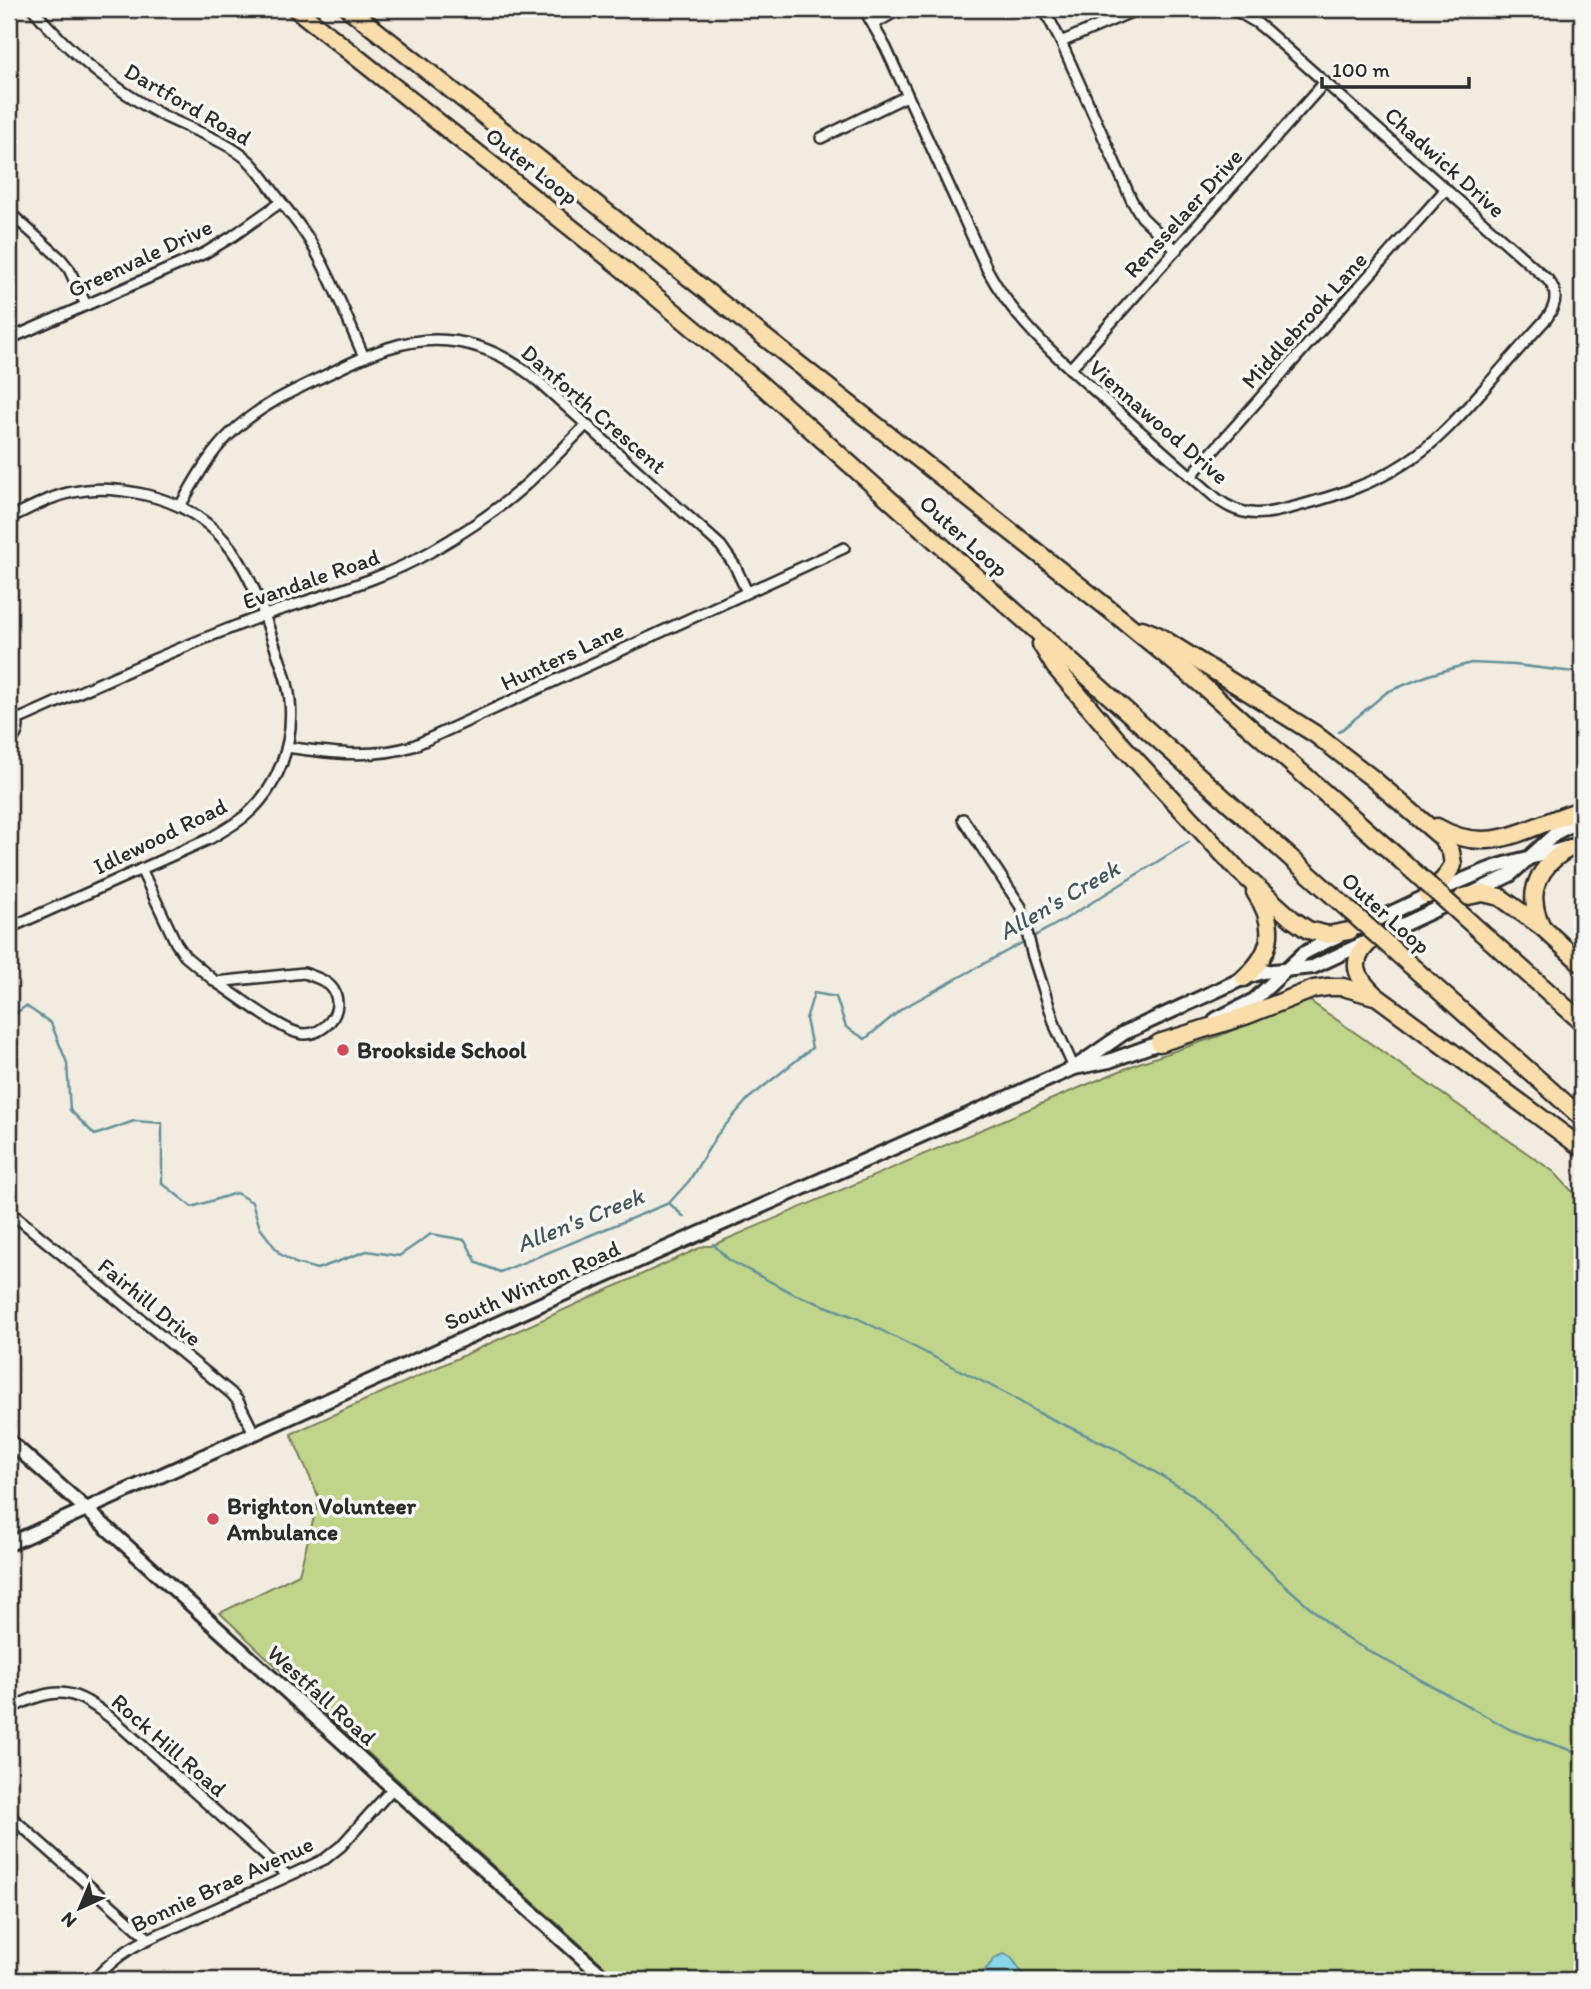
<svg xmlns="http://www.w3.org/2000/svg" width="1591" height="1989" viewBox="0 0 1591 1989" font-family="Itim,sans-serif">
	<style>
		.green { fill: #c1d58a; stroke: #76805a; stroke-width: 2 }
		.water { fill: #88d6e7; stroke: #63929c; stroke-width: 2 }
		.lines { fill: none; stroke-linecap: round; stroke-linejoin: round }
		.stream { stroke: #63929c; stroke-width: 2.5 }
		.street-casing { stroke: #2b2b2b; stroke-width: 14 }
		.secondary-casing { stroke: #2b2b2b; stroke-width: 18 }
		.highway-casing { stroke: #2b2b2b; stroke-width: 21 }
		.street { stroke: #f6f6f2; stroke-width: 9 }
		.secondary { stroke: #f6f6f2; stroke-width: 12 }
		.highway { stroke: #f9ddab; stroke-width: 16 }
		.highway-bridge-casing { stroke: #2b2b2b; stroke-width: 21; stroke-linecap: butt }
		.highway-bridge { stroke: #f9ddab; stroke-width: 16 }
		.poi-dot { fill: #d1495b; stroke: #f6f6f2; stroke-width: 2.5 }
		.labels { text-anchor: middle; stroke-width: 7; stroke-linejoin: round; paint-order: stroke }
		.street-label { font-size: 23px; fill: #2b2b2b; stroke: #f6f6f2 }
		.poi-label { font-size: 23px; font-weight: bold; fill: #2b2b2b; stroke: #f6f6f2; text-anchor: start }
		.water-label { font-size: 24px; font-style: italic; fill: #42565a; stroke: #f6f6f2 }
	</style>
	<rect width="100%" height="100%" fill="#f2ebdf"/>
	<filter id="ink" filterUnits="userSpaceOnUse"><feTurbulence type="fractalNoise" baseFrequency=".0143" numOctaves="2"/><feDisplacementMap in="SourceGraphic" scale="14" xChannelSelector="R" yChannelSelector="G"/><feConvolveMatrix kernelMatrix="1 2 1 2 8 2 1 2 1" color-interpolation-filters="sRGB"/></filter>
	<g filter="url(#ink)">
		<path class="green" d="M1307,999l247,173 28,30v778h-962l-276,-249 -124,-118 79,-39 20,-76 -28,-64 413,-188h7l346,-149 82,-34 80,-27z"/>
		<path class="water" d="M1005,1954l6,3 16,23h-57c6,-3 12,-6 16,-11 7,-8 8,-13 19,-15z"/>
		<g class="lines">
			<g class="stream">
				<path d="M1339,732l48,-40 42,-17 42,-12 44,2 67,8"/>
				<path d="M9,1018l17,-12 25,17 16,40 3,47 25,25 39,-14 28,2v60l30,24 44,-14 16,9 8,26 20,26 15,9 22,6 50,-18 32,5 32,-22 34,6 12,23 23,9 169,-69 20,-22 28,-46 31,-36 64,-51 -6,-29 8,-26 22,4 10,30 19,12 38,-31 159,-87 127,-79"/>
				<path d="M669,1203l15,14"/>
				<path d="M713,1244l16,16 65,34 63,24 152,77 28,17 85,40 69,42 89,87 64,56 167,93 68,23 3,3"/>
			</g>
			<g class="street-casing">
				<g id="street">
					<path d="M33,9c35,42 79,79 127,105 28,15 65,25 89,47 13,13 22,28 33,42 10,13 20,25 28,38 22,37 37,78 54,116"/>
					<path d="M864,9l22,39 101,221c28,53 72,90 117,130 37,33 74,66 112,99 29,23 52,16 86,7 36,-10 71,-21 103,-42 30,-19 54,-46 78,-73 21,-24 42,-48 64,-72 9,-13 12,-25 1,-38l-280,-248 -11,-9 -24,-14"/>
					<path d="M1044,9l17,33 71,159 10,16 34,33"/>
					<path d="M1578,9l4,5"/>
					<path d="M874,24l26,-15"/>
					<path d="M1061,42l77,-33"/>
					<path d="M821,138l86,-42"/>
					<path d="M9,212l52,47 8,10 17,36"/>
					<path d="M9,339l196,-86 28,-17 48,-34"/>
					<path d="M1070,369l255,-287"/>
					<path d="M1191,476l255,-287"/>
					<path d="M180,506c15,-25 28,-51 49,-71 27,-27 61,-43 95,-59 21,-10 42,-21 64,-28 56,-18 106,-4 150,33l183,165 14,20 12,26"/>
					<path d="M9,518c20,-9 42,-22 64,-26 23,-5 46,-3 69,2 75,16 105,66 127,135 7,23 19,48 21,72 4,43 -12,87 -45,115 -11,9 -24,16 -36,23l-200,89"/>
					<path d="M9,710c12,9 12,23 0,32"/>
					<path d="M17,720c81,-36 162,-73 245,-104 56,-20 116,-34 168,-64 35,-20 70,-43 100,-71 19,-18 38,-37 56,-56"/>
					<path d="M287,747c42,6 85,12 126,-1l431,-198"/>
					<path d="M963,819l58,88 11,46 24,75 18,40"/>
					<path d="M141,869l35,74 9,13 31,26"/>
					<path d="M304,973c11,4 26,8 31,20 8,20 -10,41 -31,41 -20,-1 -69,-40 -88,-52z"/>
					<path d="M9,1211l222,182 7,8 16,32"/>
					<path d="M9,1709c50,-24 63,-22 107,13l171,153"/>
					<path d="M9,1815l139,123"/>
					<path d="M94,1980c33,-37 57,-41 99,-61 44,-20 88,-39 132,-60l16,-13 52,-58"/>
				</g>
			</g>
			<g class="secondary-casing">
				<g id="secondary">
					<path d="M1473,893l37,-18 46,-42 26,-14"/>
					<path d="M1358,928c45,-20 89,-43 135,-60 29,-11 61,-13 89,-26"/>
					<path d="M1216,1019l38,-19 50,-47 34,-17"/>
					<path d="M1074,1068l35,-7 58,-21"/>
					<path d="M9,1441l77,68 307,279 214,192"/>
					<path d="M9,1544l572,-258 493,-218 50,-35 120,-55 19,-6 50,-5 143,-67"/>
				</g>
			</g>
			<g class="highway-casing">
				<g id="highway">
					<path d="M296,9l322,256 140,117 572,511"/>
					<path d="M349,9l775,612 71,58 208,183"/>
					<path d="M1142,629l15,6 158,99 57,44 69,59 10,15 2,13 -9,14 -17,16"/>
					<path d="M1041,644l14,23 64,75 120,129 53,48 16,11 20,5 21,-4"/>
					<path d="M1437,827c55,32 93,-3 145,-17"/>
					<path d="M1463,897l20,-4 17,4 42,30 40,37"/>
					<path d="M1542,927c-3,-6 -6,-14 -7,-21 -5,-25 14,-47 35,-58"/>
					<path d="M1482,933l100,89"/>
					<path d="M1374,938c-26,21 -20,38 2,58l206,152"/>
					<path d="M1408,963l174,155"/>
					<path d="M1244,978c30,-26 33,-53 11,-86"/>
					<path d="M1159,1043l86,-27 69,-27 14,-2h15l31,9"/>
				</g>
			</g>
			<use href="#street" class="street"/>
			<use href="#secondary" class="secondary"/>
			<use href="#highway" class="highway"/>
			<g class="highway-bridge-casing">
				<g id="highway-bridge">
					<path d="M1403,862l79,71"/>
					<path d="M1330,893l78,70"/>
				</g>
			</g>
			<use href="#highway-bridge" class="highway-bridge"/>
		</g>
	</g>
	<g class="poi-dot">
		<circle cx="343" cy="1050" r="7"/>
		<circle cx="213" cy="1519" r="7"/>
	</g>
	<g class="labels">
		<g class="street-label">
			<text transform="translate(188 104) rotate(30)" y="8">Dartford Road</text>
			<text transform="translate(1445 162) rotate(42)" y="8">Chadwick Drive</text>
			<text transform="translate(532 166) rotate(38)" y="8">Outer Loop</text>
			<text transform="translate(1183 213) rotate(-48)" y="8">Rensselaer Drive</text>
			<text transform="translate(140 258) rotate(-25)" y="8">Greenvale Drive</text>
			<text transform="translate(1304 320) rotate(-48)" y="8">Middlebrook Lane</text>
			<text transform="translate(594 409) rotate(41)" y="8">Danforth Crescent</text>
			<text transform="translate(1159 422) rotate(41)" y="8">Viennawood Drive</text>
			<text transform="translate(964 536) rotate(42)" y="8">Outer Loop</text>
			<text transform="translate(311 579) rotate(-19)" y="8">Evandale Road</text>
			<text transform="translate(562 656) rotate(-25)" y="8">Hunters Lane</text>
			<text transform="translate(160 836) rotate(-26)" y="8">Idlewood Road</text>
			<text transform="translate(1386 913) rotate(42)" y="8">Outer Loop</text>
			<text transform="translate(532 1285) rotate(-24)" y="8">South Winton Road</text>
			<text transform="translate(150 1302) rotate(39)" y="8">Fairhill Drive</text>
			<text transform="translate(322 1695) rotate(42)" y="8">Westfall Road</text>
			<text transform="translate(169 1745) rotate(41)" y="8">Rock Hill Road</text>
			<text transform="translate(222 1884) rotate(-25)" y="8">Bonnie Brae Avenue</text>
		</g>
		<g class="poi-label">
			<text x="357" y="1058">Brookside School</text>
			<text x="227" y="1514">Brighton Volunteer<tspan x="227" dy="26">Ambulance</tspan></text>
		</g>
		<g class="water-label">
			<text transform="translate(1059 900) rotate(-30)" y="8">Allen's Creek</text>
			<text transform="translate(580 1220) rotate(-22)" y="8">Allen's Creek</text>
		</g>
	</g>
	<rect width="1591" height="1989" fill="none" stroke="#f6f6f2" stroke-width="35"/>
	<rect x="18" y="18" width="1556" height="1954" fill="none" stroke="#2b2b2b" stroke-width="2.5" filter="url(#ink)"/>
	<g transform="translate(80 1908) rotate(224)" stroke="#f6f6f2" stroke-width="5" paint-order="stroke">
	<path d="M0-5L12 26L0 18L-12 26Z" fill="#2b2b2b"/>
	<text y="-10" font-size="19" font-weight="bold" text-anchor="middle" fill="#2b2b2b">N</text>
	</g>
	<path d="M1322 77v10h147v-10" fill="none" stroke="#2b2b2b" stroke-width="3.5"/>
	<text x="1332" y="77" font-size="21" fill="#2b2b2b" stroke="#f6f6f2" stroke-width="5" paint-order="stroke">100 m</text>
</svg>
